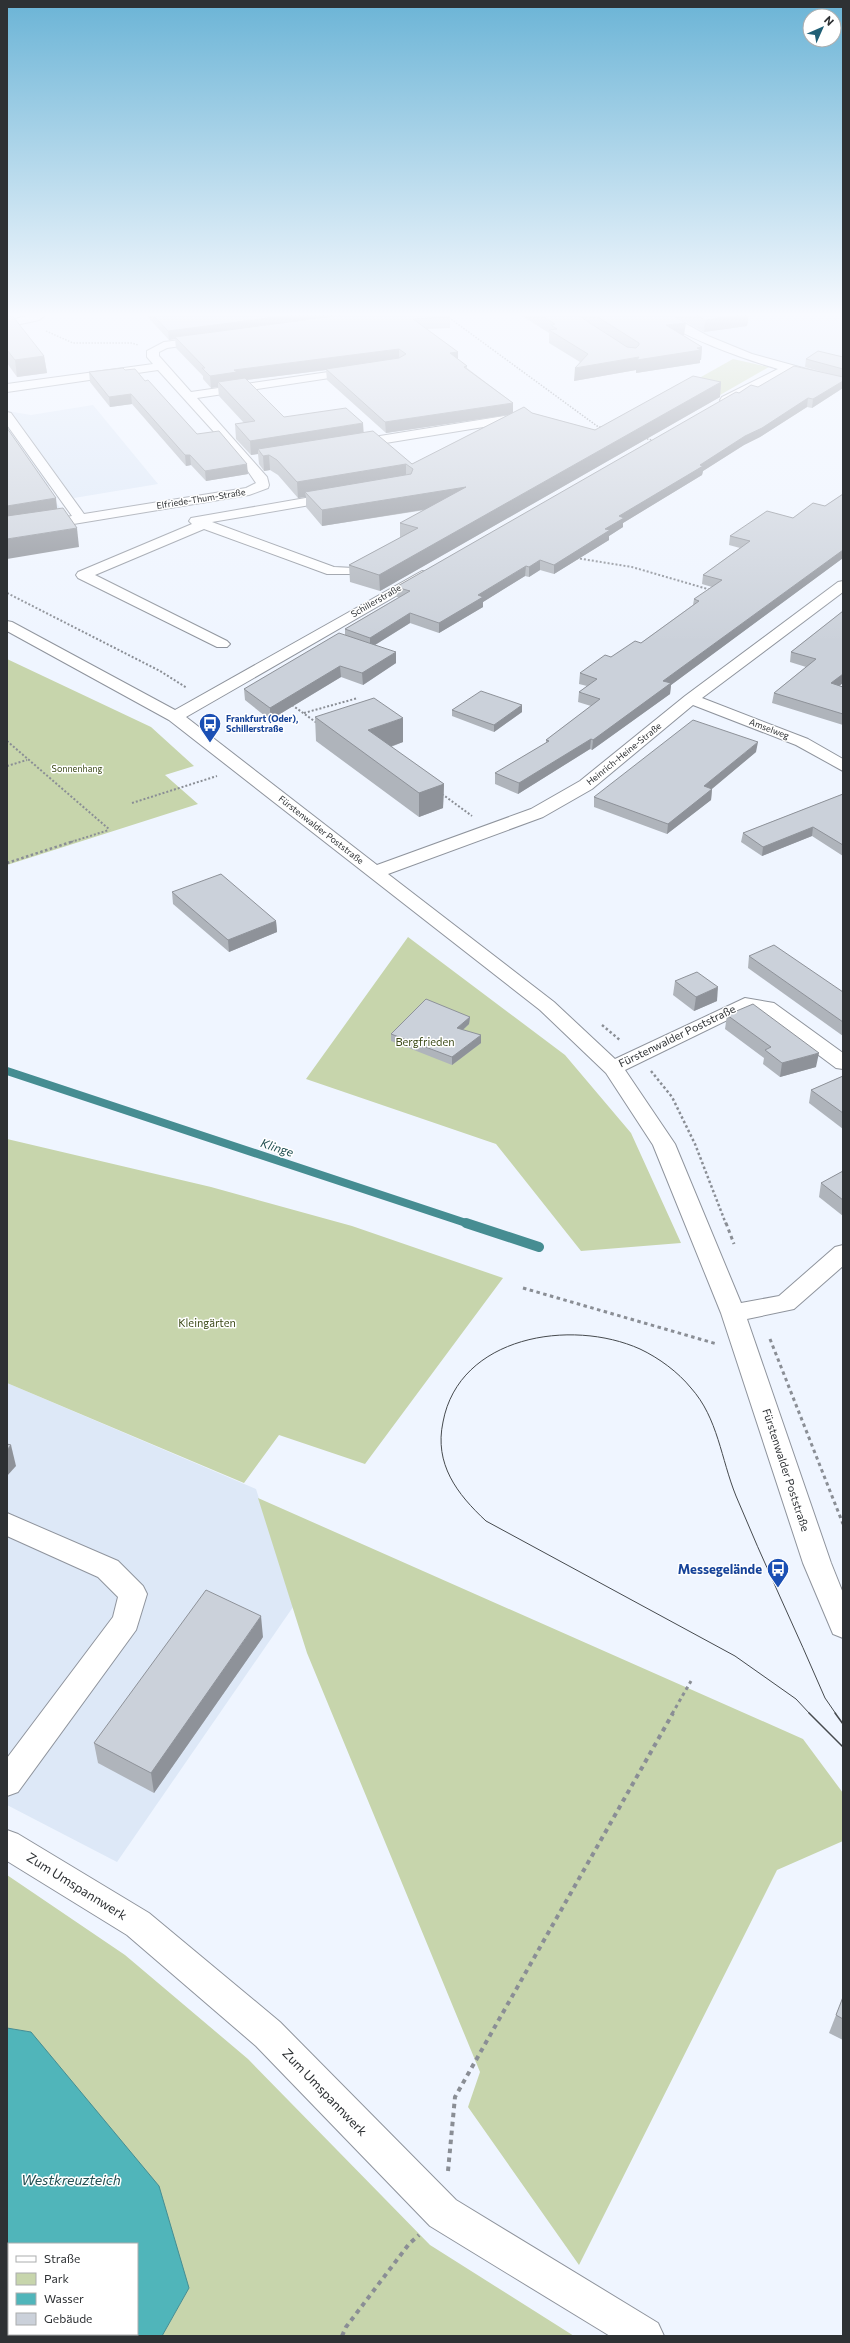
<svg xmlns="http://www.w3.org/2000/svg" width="850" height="2343" viewBox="0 0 850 2343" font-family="Commissioner,sans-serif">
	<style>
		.built { fill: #dde8f7 }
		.green { fill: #c7d5ac }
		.water { fill: #50b5ba; stroke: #468d92; fill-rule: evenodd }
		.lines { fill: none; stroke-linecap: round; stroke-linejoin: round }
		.stream-far1 { stroke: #468d92; stroke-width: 8 }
		.stream { stroke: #468d92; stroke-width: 10 }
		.minor-casing { stroke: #8f949d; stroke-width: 2 }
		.path-far4 { stroke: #8a8e95; stroke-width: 1.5; stroke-dasharray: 1.5 1.5; stroke-linecap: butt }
		.path-far3 { stroke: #8a8e95; stroke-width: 2; stroke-dasharray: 2 2; stroke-linecap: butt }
		.path-far2 { stroke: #8a8e95; stroke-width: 2.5; stroke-dasharray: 2.5 2.5; stroke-linecap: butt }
		.path-far1 { stroke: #8a8e95; stroke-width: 3; stroke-dasharray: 3.5 3.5; stroke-linecap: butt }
		.path { stroke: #8a8e95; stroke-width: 4; stroke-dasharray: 4.5 4.5; stroke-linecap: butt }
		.minor { fill: #fff; fill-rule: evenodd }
		.tram-far1 { stroke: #464a4e; stroke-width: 1 }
		.tram { stroke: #464a4e; stroke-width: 1.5 }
		.wall { fill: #afb4bb; fill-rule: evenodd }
		.shaded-wall { fill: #8e9299 }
		.building { fill: #cbd1da; stroke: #8e9299 }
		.labels { text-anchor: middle; stroke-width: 3; stroke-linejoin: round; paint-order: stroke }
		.far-street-label { font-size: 9px; fill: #2e3134; stroke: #fff }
		.far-transit-label { font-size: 9px; font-weight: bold; fill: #164399; stroke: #fff; text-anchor: start }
		.far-park-label { font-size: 9px; fill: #3c4a18; stroke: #fff }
		.street-label { font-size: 11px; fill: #2e3134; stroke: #fff }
		.park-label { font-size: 11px; fill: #3c4a18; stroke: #fff }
		.water-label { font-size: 12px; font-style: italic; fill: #235052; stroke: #fff }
		.near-transit-label { font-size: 13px; font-weight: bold; fill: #164399; stroke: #fff; text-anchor: end }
		.near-street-label { font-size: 13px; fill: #2e3134; stroke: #fff }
		.near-water-label { font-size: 14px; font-style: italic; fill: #235052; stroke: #fff }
	</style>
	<rect width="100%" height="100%" fill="#eff5ff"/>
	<g class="built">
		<path d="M673,314h170v64l-75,-19 -34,-12 -34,-16z"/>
		<path d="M93,405l65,79 -84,14 -11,-14 -18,3 18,25 -56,14v-115l24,4z"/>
		<path d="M7,1383l249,106 37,118 -176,255 -110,-57z"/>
	</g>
	<g class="green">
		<path d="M733,359l36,8 -49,28 -35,-9z"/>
		<path d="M7,659l144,68 43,39 -29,9 33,29 -191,61z"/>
		<path d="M408,937l157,118 66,78 50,110 -100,8 -85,-107 -190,-65z"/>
		<path d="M7,1139l204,48 141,39 151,52 -138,186 -86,-29 -35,48 -237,-100z"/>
		<path d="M258,1498l545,241 40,54v48l-66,29 -198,395 -111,-158 12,-35 -173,-419z"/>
		<path d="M7,1875l118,80 123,104 182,186 144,91h-412l27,-48 -158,-256 -24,-4z"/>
	</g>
	<path class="water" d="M7,2028l24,4 128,154 30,102 -27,48h-155zM9,2244h128v90h-128z"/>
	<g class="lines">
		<path class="stream-far1" d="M7,1071l462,153"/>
		<path class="stream" d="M466,1223l73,24"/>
		<g class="minor-casing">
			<g id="minor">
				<path d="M34,314h12l-7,6 -32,7v-6z"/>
				<path d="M655,314h13l40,22 44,18 91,25v6l-54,-13 -59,31h-8l-2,-3 2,-3 56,-28c-25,-7 -109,-36 -123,-55z"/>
				<path d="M205,337l4,1v4l-42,6 -8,4v4l32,36 165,-24 6,3 -6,3 -159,24 70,79 2,8 -1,3 -19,7 -242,40v-8l65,-11 -65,-91v-13l4,1 73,101 162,-26 10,-5 -13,-19 -85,-94 -151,22v-8l146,-20 -6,-7v-6l17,-9z"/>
				<path d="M504,416l4,1 2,3 -2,3 -153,25 -6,-4 6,-4z"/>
				<path d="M334,493l5,1 2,3 -2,3 -127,22 122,45 20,1 2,3 -2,3h-27l-123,-45 -109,46 132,66 3,3 -3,3h-10l-139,-69 -2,-3 2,-3 114,-48 -3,-3 2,-3z"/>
				<path d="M422,571l5,1 2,3 -2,3 -241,139 191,148 154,-56 49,-28 105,-85 153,-114 5,-1v11l-141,106 106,41 35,20v12l-47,-26 -103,-40 -101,84 -49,28 -155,57 166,128 61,57 130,-61 29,5 69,50v16l-7,-1 -75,-56 -13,-2 -123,60 50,74 66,159 38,-7 56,-49 8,-2v21l-49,43 -47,10 84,244 12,30v45l-10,-4 -30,-71 -82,-250 -68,-168 -47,-72 -66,-63 -371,-290 -162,-89v-10l5,1 163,88z"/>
				<path d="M7,1513l111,48 25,25 4,8 -11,36 -118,162 -11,4v-38l106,-141 5,-20 -20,-20 -91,-41z"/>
				<path d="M7,1830l11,4 131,79 131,109 176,178 202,123 6,13h-54l-180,-110 -174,-180 -129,-111 -120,-74z"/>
			</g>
		</g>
		<g class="path-far4">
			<path d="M444,314l153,112 6,2"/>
			<path d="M46,331l27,12h59l6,2"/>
			<path d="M644,438l11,3"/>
		</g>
		<g class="path-far3">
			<path d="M576,558l56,9 79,23"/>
			<path d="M7,593l153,78 27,17"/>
			<path d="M292,705l25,18"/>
			<path d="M304,713l54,-15"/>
			<path d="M7,741l103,89"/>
			<path d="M7,766l20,-6"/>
			<path d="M442,794l30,22"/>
			<path d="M132,803l85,-27"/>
			<path d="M71,842l38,-12"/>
		</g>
		<g class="path-far2">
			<path d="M7,863l67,-22"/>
			<path d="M602,1025l19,16"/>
			<path d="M651,1071l21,26 23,47 31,80"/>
		</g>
		<g class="path-far1">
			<path d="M726,1223l8,21"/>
			<path d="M523,1288l194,56"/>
			<path d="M770,1339l73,185"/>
			<path d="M776,1565h13"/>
			<path d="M672,1714l19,-33"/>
		</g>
		<g class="path">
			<path d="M448,2171l7,-74 218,-384"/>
			<path d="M342,2336l4,-9 63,-83 10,-9"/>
		</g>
		<use href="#minor" class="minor"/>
		<path class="tram-far1" d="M810,1714l-14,-15 -61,-43 -249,-135c-29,-27 -52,-57 -43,-99 16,-86 128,-104 197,-73 19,9 38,23 51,39 27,30 30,71 45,108 28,68 60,134 89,202l11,16"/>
		<g class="tram">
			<path d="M809,1713l34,34"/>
			<path d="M835,1713l8,11"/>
		</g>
	</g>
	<g class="wall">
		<path d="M7,314l37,42 3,17 -30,4 -10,-14z"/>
		<path d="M145,314h303l2,3v11l-23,1 31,23v8l9,6v2l46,35v10h19l63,17 126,-48 -1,15 -340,194 -30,-9 -1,-17 51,-27v-15l25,-13 -103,16 -16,-19v-10l-8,1 -20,-23 -8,-5 -6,1 -5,-7 -1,-10 -7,1 -15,-16 -1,-15 9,-1 -25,-27 -1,-9 -7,1 -8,-9v-3l-27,-28 -1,-9 -6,1zM326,370l1,10 59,53 123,-18 -97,49 -49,-32 -79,-15 -37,-37z"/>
		<path d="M519,314h151l14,21h-1l19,12 -1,13h-1v3l-64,10v-3l-62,11 6,-19 -31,-19v-10z"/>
		<path d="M671,314h78l-2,12 -43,6z"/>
		<path d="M843,357v31l-31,20 -5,-1 -47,30 -16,8 -41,26 -1,4 -79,48v4l-14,9v4l-55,34 -14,-4 -11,7 -4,-1 -42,26v5l-44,26 -29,-10 -35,22 21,18 -33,22 -22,-8 -71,43 -25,-20 -1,-11 101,-54v-6l54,-32h-2l-1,-10 343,-194 19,-6 78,-11 -31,-9 1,-8z"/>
		<path d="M125,370l20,11 52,53 51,40 -42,7 -15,-16 -5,1 -54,-62 -22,3 -20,-25 -1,-10z"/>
		<path d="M843,494v64l-172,127 -1,9 -78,56 -2,-1 -72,45 -23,-10v-11l51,-30v-3l45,-34 -13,-4 1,-10 8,-6 -8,-2 1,-11 61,-30 52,-38 1,-6 18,-12 -10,-3 1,-9 37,-27 -11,-3 1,-9 63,-18 32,-12z"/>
		<path d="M843,611l-4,75 4,1v38l-71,-22 2,-10 32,-26 -16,-5 1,-10z"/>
		<path d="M522,705v7l-28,20 -42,-16v-6z"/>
		<path d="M315,717l88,25 -12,5 53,37 -1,24 -24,9 -103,-76z"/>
		<path d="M756,752l-44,37 -1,11 -44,34 -73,-27v-10z"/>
		<path d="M843,794v62l-31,-20 -50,20 -21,-14 2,-9z"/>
		<path d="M172,892l104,29 1,11 -48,20 -56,-48z"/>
		<path d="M749,956l94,36v44l-95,-68z"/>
		<path d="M675,981l42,20 -23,10 -21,-16z"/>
		<path d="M727,1015l89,52 -36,10 -17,-13 1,-6 -39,-29z"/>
		<path d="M470,1017l-1,7 -6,6 18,13 -29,22 -61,-24v-7z"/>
		<path d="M843,1076v53l-34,-26 2,-13z"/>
		<path d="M843,1171v45l-24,-19 2,-14z"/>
		<path d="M263,1637l-109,156 -56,-30 -4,-20z"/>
		<path d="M843,1997v43l-14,-7z"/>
	</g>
	<g class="shaded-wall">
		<path d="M299,314h65l-189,23 1,2 -7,1 -1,-9z"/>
		<path d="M744,314h5l-2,12 -43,6 1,-12z"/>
		<path d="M686,323l-2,12 -19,3 1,-13z"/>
		<path d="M702,347l-1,13h-1v3l-64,10v-3l-62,11 1,-13z"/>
		<path d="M399,349v12l-73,8v1l-89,11 -19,1v5l-7,1 -1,-12 24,-6z"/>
		<path d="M458,352v11l-8,-10z"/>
		<path d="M44,356l3,17 -30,4 -2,-17z"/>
		<path d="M843,381v7l-31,20 1,-9z"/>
		<path d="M721,382l-1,15 -340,194 -1,-16z"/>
		<path d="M131,394l1,10 -22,3 -1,-10z"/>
		<path d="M808,398l-1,9 -47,30 -16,8 -41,26 -1,4 -79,48v4l-14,9v4l-55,34v-9l51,-36 14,-13 126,-80z"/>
		<path d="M513,403v11l-127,19 -1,-11z"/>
		<path d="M363,423l1,14 -106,12v5l-7,1 -1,-14z"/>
		<path d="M185,455h5l1,10 -5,1z"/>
		<path d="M269,455l1,15 -6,1 -1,-15z"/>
		<path d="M247,464l1,10 -42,7 -1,-10z"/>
		<path d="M406,464v16l-101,12 1,5 -8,1 -1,-16z"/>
		<path d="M466,487l-1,16 -143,23v-16z"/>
		<path d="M56,498l2,19 -51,8v-19z"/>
		<path d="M77,528l2,19 -72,12v-20z"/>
		<path d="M843,550v8l-172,127 -1,9 -78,56 1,-10 70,-59z"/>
		<path d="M540,560v10l-11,7v-10z"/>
		<path d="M526,566l-1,10 -42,26v5l-44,26v-10l39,-28z"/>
		<path d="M410,613v10l-40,25v-10z"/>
		<path d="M396,652v11l-33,22 -1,-12z"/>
		<path d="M340,666l1,11 -71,43v-12z"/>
		<path d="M843,674v9l-13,11 1,-11z"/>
		<path d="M522,705v7l-28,20v-7z"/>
		<path d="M403,718v24l-34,12 -1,-24z"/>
		<path d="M591,739l-1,10 -72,45 1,-11z"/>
		<path d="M758,742l-2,10 -48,40 4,-3 -1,11 -44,34 1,-10 36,-38z"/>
		<path d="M444,784l-1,24 -24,9v-24z"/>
		<path d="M813,827l-1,9 -50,20 1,-9z"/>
		<path d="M276,921l1,11 -48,20 -1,-12z"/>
		<path d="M718,987l-1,14 -23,10 2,-14z"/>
		<path d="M470,1017l-1,7 -12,11v-7z"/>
		<path d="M481,1035v8l-29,22v-8z"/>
		<path d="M819,1053l-3,14 -36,10 2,-14z"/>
		<path d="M11,1445l5,21 -9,10v-26z"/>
		<path d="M261,1616l2,21 -109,156 -3,-20z"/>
	</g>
	<g class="building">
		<path d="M7,314h4l33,42 -29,4 -8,-10z"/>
		<path d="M152,314h147l-131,17z"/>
		<path d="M350,314h98l2,3 -37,2 45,33 -8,1 17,13 -3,1 49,36 -128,19 -59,-53 73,-11 7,-4 -7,-5 -165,21 3,2 -27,4 -8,-8h3l-30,-31z"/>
		<path d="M539,314h37l51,33 9,1 3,-3v-2l-46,-29h77l16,9 -20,2 36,22 -5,1 4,2 -64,10 2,-3 -64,11 13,-14 -39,-24 8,-1 -6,-4 4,-1z"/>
		<path d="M695,314h49l-39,6z"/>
		<path d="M818,351l25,6v12l-37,-10z"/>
		<path d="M794,366l49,11v4l-30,18 -5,-1 -46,30 -17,8 -45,29 3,1 -84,50 5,2 -19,11 5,1 -56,35 -14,-5 -11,7 -3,-1 -48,29 5,2 -44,26 -29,-10 -40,25 -25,-9 65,-38 -14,-4 340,-195 3,1 12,-8 7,2z"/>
		<path d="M123,368l2,2 10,-1 10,12 3,-1 49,54 22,-3 28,33 -42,7 -15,-16h-5l-54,-61 -22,3 -20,-25z"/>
		<path d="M693,376l28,6 -342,193 -30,-10 69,-37 -18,-5 66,-36 -144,23 -17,-18 106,-18 2,-5 -7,-5 -109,18 -20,-22 -8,-5 -6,1 -5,-7 115,-18 39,33 112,-57 8,6 63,17z"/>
		<path d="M245,378l39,39 62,-9 17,15 -113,18 -15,-17 20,-3 -37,-39z"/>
		<path d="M7,428l49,70 -49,8z"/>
		<path d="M843,494v56l-180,131 8,2 -78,57 -2,-1 -72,44 -24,-10 54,-32 -3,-1 54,-41 -21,-7 18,-13 -17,-6 25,-18 6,2 24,-16 6,2 58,-42 -5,-2 28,-19 -19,-5 47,-34 -20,-5 37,-25 26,7 20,-15 12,3z"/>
		<path d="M63,508l14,20 -70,11v-23z"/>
		<path d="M843,611v63l-12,9 12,4v27l-69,-21 42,-34 -25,-7z"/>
		<path d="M339,633l57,19 -34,21 -22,-7 -70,42 -26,-19z"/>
		<path d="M481,691l41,14 -28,20 -42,-15z"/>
		<path d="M374,698l29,20 -35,12 76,54 -25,9 -104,-76z"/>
		<path d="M693,720l65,22 -54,44 8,3 -44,35 -74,-27z"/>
		<path d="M843,794v51l-30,-18 -50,20 -20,-14z"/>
		<path d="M221,874l55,47 -48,19 -56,-48z"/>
		<path d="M774,945l69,47v30l-94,-66z"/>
		<path d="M697,972l21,15 -22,10 -21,-16z"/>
		<path d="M426,999l44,18 -13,11 24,7 -29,22 -61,-23z"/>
		<path d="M753,1004l66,49 -37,10 -17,-13 6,-3 -44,-32z"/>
		<path d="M843,1076v37l-32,-23z"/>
		<path d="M843,1171v29l-22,-17z"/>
		<path d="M7,1444l4,1 -4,5z"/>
		<path d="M206,1590l55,26 -110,157 -57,-30z"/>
		<path d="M843,1997v22l-7,-4z"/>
	</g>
	<linearGradient id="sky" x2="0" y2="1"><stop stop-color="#6bb4d6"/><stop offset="0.49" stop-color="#f8faff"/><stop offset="1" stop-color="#f8faff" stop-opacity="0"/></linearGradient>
	<rect width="850" height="642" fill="url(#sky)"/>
	<defs>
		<g id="bus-pin" transform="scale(1.15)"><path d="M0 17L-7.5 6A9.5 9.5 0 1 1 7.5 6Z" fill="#1a4fb4" stroke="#fff"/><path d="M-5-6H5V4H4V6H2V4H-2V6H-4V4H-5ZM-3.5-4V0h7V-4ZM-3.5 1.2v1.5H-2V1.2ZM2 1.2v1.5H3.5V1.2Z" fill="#fff"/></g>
	</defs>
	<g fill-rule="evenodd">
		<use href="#bus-pin" x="210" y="724"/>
		<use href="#bus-pin" x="778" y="1569"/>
	</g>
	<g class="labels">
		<g class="far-street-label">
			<text transform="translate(201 499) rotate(-9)" y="3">Elfriede-Thum-Straße</text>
			<text transform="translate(376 601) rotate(-30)" y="3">Schillerstraße</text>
			<text transform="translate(769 729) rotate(21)" y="3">Amselweg</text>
			<text transform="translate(624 754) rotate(-39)" y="3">Heinrich-Heine-Straße</text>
			<text transform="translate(321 830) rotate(38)" y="3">Fürstenwalder Poststraße</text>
		</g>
		<g class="far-transit-label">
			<text x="226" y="722">Frankfurt (Oder),<tspan x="226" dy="10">Schillerstraße</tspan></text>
		</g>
		<g class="far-park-label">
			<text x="77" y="772">Sonnenhang</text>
		</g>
		<g class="street-label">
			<text transform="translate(677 1036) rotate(-26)" y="4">Fürstenwalder Poststraße</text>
			<text transform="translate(786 1470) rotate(72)" y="4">Fürstenwalder Poststraße</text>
		</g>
		<g class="park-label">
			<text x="425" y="1046">Bergfrieden</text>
			<text x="207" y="1327">Kleingärten</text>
		</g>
		<g class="water-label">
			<text transform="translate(277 1148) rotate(18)" y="4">Klinge</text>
		</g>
		<g class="near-transit-label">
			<text x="762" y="1574">Messegelände</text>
		</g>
		<g class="near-street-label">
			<text transform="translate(77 1886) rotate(32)" y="5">Zum Umspannwerk</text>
			<text transform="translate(325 2092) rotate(46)" y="5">Zum Umspannwerk</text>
		</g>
		<g class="near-water-label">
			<text x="71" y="2185">Westkreuzteich</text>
		</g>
	</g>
	<rect width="850" height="2343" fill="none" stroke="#2e3134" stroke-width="16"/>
	<rect x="8" y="2243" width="130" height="92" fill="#ffffff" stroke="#abadae"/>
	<rect x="16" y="2256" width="20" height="6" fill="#ffffff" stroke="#abadae"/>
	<text x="44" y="2263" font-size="12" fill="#2e3134">Straße</text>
	<rect x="16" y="2273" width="20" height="12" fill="#c7d5ac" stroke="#abadae"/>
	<text x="44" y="2283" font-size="12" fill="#2e3134">Park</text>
	<rect x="16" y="2293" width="20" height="12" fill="#50b5ba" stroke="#abadae"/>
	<text x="44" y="2303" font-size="12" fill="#2e3134">Wasser</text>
	<rect x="16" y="2313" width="20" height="12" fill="#cbd1da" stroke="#abadae"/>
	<text x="44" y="2323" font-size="12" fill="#2e3134">Gebäude</text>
	<g transform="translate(822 28) rotate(45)"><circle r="19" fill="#ffffff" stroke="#abadae"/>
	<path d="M0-3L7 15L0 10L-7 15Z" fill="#205f75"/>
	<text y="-6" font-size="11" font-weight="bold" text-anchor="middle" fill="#2e3134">N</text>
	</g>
</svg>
